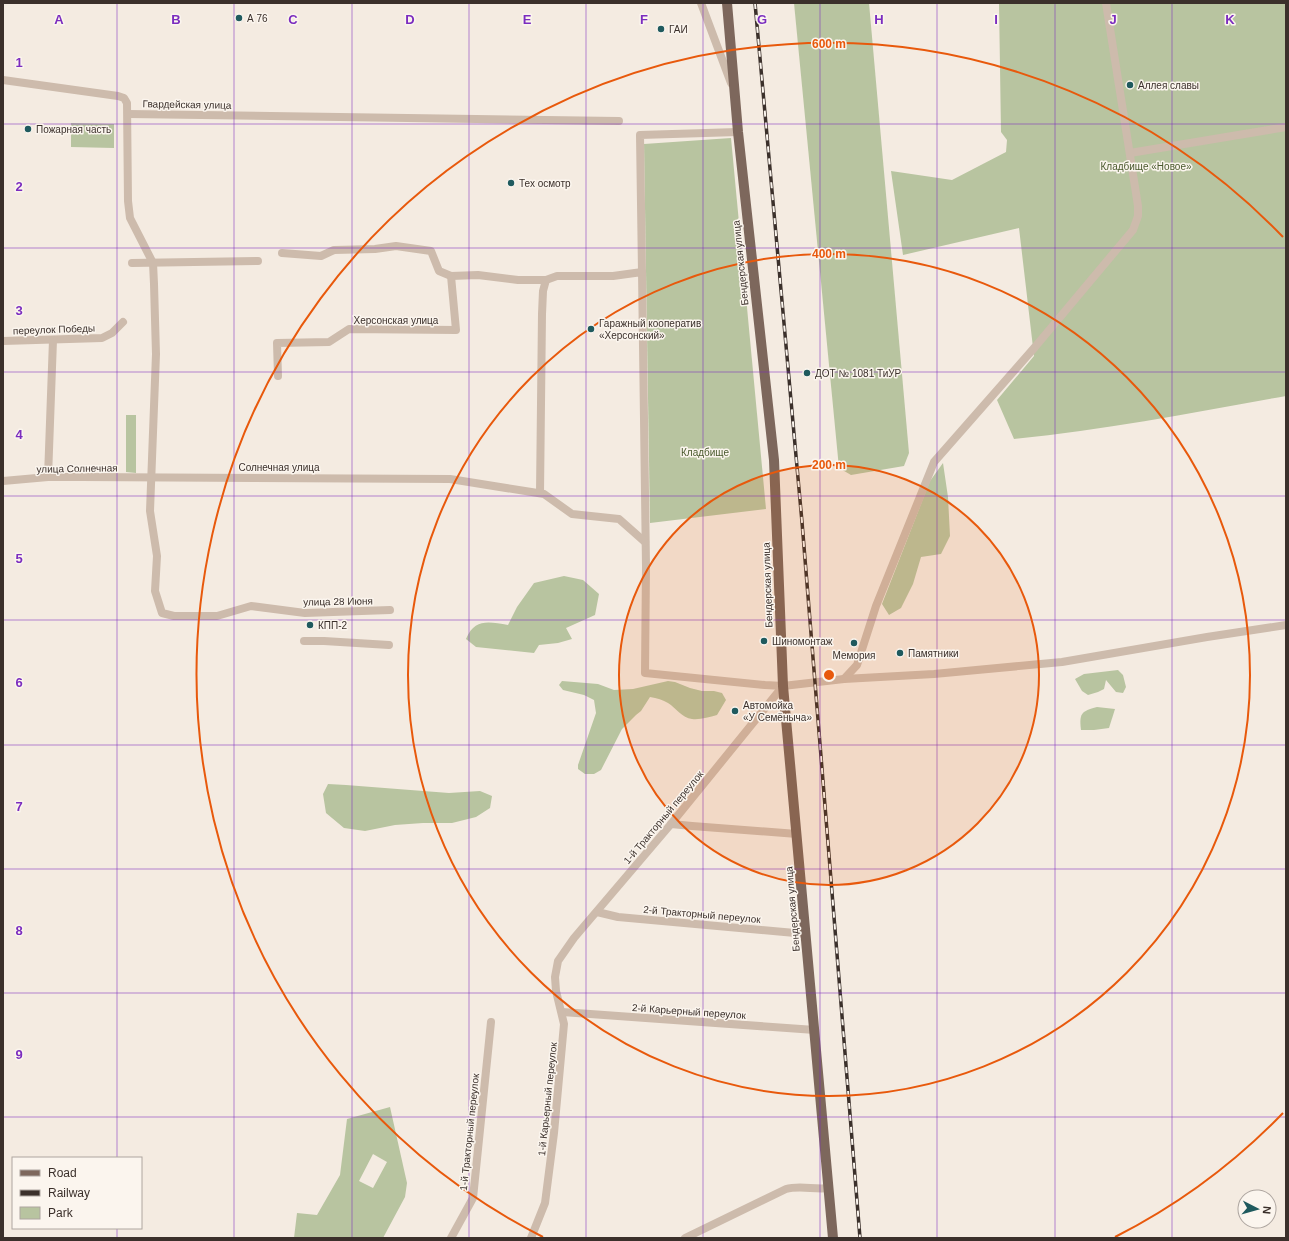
<svg xmlns="http://www.w3.org/2000/svg" width="1289" height="1241" viewBox="0 0 1289 1241" font-family="Arial,sans-serif">
	<style>
		.green { fill: #b8c4a0; fill-rule: evenodd }
		.lines { fill: none; stroke-linecap: round; stroke-linejoin: round }
		.minor { stroke: #cdbbac; stroke-width: 8 }
		.primary { stroke: #7d675c; stroke-width: 10 }
		.rail-casing { stroke: #3b302b; stroke-width: 3.5 }
		.rail { stroke: #fbf5ee; stroke-width: 2; stroke-dasharray: 6; stroke-linecap: butt }
		.grid { fill: none; stroke: #7b2cbf; stroke-width: 1; stroke-opacity: 0.55 }
		.ring { fill: none; stroke: #e8590c; stroke-width: 2 }
		.poi-dot { fill: #1f5a5e; stroke: #fbf5ee; stroke-width: 1.5 }
		.labels { text-anchor: middle; stroke-width: 3; stroke-linejoin: round; paint-order: stroke }
		.poi-label { font-size: 10px; fill: #3b302b; stroke: #fbf5ee; text-anchor: start }
		.street-label { font-size: 10px; fill: #3b302b; stroke: #fbf5ee }
		.park-label { font-size: 10px; fill: #4a5a2e; stroke: #fbf5ee }
		.grid-label { font-size: 13px; text-anchor: middle; font-weight: bold; fill: #7b2cbf; stroke: #fbf5ee; stroke-width: 3; stroke-linejoin: round; paint-order: stroke }
		.centre { fill: #e8590c; stroke: #fbf5ee; stroke-width: 2 }
		.ring-label { font-size: 12px; text-anchor: middle; font-weight: bold; fill: #e8590c; stroke: #fbf5ee; stroke-width: 3; stroke-linejoin: round; paint-order: stroke }
	</style>
	<rect width="100%" height="100%" fill="#f4ebe1"/>
	<g class="green">
		<path d="M794,3h75l40,450 -5,13 -53,9 -12,-7z"/>
		<path d="M999,3h287v393c-90,16 -181,34 -272,43l-17,-39 37,-44 -15,-128 -116,27 -12,-84 61,9 54,-28 1,-12 -6,-8z"/>
		<path d="M71,123l43,1v24l-43,-1z"/>
		<path d="M731,138l35,371 -116,14 -6,-379z"/>
		<path d="M126,415h10v58l-10,-1z"/>
		<path d="M943,463l5,34 2,39 -9,18 -20,3 -8,27 -12,24 -12,7 -7,-11 48,-123z"/>
		<path d="M564,576l19,4 16,14 -4,21 -29,13 6,11 -14,4 -19,2 -5,8 -58,-6 -10,-8c9,-21 23,-17 42,-14l9,-18 17,-24z"/>
		<path d="M1118,670l5,5 3,12 -3,6 -7,-1 -10,-12 -2,9 -6,3 -10,3 -6,-4 -7,-12 9,-5z"/>
		<path d="M562,681l36,3 16,6 19,-1 35,-8 7,1 15,6 12,3h12l8,2 4,7 -9,15c-8,2 -17,5 -25,4 -10,-1 -16,-11 -24,-16 -5,-3 -11,-5 -18,-6l-9,14 -5,4 -14,14 -21,41 -7,4h-9l-7,-5v-4l18,-52 -2,-13 -10,-5 -21,-5 -4,-5z"/>
		<path d="M1097,707l18,2 -6,19 -15,2h-13c-2,-16 0,-19 16,-23z"/>
		<path d="M328,784l18,1 103,8 31,-2 12,5 -2,12 -14,9 -24,6h-29l-28,2 -30,6 -21,-3 -18,-15 -3,-19z"/>
		<path d="M390,1107l17,76 -2,14 -22,41h-89l3,-25 20,2 23,-40 7,-56zM373,1154l14,8 -14,26 -14,-7z"/>
	</g>
	<g class="lines">
		<g class="minor">
			<path d="M701,3l30,80"/>
			<path d="M3,80l115,16 6,2 3,5 1,98 2,17 23,45 1,21 2,70 -6,157 7,45 -2,35 7,22 12,3h43l34,-10 54,7 85,-3"/>
			<path d="M128,114l491,7"/>
			<path d="M1130,153l156,-26"/>
			<path d="M282,253l39,3 13,-6 41,-1 21,-3 35,5 8,20 12,5 27,-1 40,5h28l11,-4h56l29,-4 4,294 -1,107 120,12 18,1 61,-7 13,-14 19,-59 58,-144 101,-115 98,-117 5,-14v-10l-32,-203"/>
			<path d="M132,263l126,-2"/>
			<path d="M642,272l-2,-137 98,-3"/>
			<path d="M3,341l99,-3 10,-5 11,-11"/>
			<path d="M278,376l-1,-33 52,-1 20,-13 107,1 -5,-54"/>
			<path d="M48,477l5,-137"/>
			<path d="M3,481l45,-4h33l369,2 94,15 28,20 47,5 26,23"/>
			<path d="M540,493l2,-179 1,-23 3,-11"/>
			<path d="M304,641h20l65,4"/>
			<path d="M844,679l90,-5 128,-12 145,-25 79,-12"/>
			<path d="M671,824l21,2 105,8"/>
			<path d="M597,912l21,5 188,17"/>
			<path d="M562,1012l253,18"/>
			<path d="M451,1238l22,-40 18,-176"/>
			<path d="M531,1238l14,-35 9,-70 10,-109 -8,-33 -1,-14 3,-16 16,-23 97,-114 112,-138"/>
			<path d="M685,1238l101,-49c14,-4 29,1 43,-1"/>
		</g>
		<path class="primary" d="M727,3l11,129 36,328 9,226 50,552"/>
		<g class="rail-casing">
			<path id="rail" d="M755,3l47,519 58,716"/>
		</g>
		<use href="#rail" class="rail"/>
	</g>
	<path class="grid" d="M117,3v1155M234,3v1235M352,3v1235M469,3v1235M586,3v1235M703,3v1235M820,3v1235M937,3v1235M1055,3v1235M1172,3v1235M3,124h1283M3,248h1283M3,372h1283M3,496h1283M3,620h1283M3,745h1283M3,869h1283M3,993h1283M3,1117h1283M117,1228v10"/>
	<circle cx="829" cy="675" r="210" fill="#e8590c" fill-opacity=".12"/>
	<g class="ring">
		<circle cx="829" cy="675" r="210"/>
		<circle cx="829" cy="675" r="421"/>
		<path d="M1283 1113A631 631 0 0 1 1115 1237M543 1237A631 631 0 1 1 1283 237"/>
	</g>
	<g class="poi-dot">
		<circle cx="239" cy="18" r="4"/>
		<circle cx="661" cy="29" r="4"/>
		<circle cx="1130" cy="85" r="4"/>
		<circle cx="28" cy="129" r="4"/>
		<circle cx="511" cy="183" r="4"/>
		<circle cx="591" cy="329" r="4"/>
		<circle cx="807" cy="373" r="4"/>
		<circle cx="310" cy="625" r="4"/>
		<circle cx="764" cy="641" r="4"/>
		<circle cx="854" cy="643" r="4"/>
		<circle cx="900" cy="653" r="4"/>
		<circle cx="735" cy="711" r="4"/>
	</g>
	<g class="labels">
		<g class="poi-label">
			<text x="247" y="22">А 76</text>
			<text x="669" y="33">ГАИ</text>
			<text x="1138" y="89">Аллея славы</text>
			<text x="36" y="133">Пожарная часть</text>
			<text x="519" y="187">Тех осмотр</text>
			<text x="599" y="327">Гаражный кооператив<tspan x="599" dy="12">«Херсонский»</tspan></text>
			<text x="815" y="377">ДОТ № 1081 ТиУР</text>
			<text x="318" y="629">КПП-2</text>
			<text x="772" y="645">Шиномонтаж</text>
			<text x="908" y="657">Памятники</text>
			<text x="854" y="659" text-anchor="middle">Мемория</text>
			<text x="743" y="709">Автомойка<tspan x="743" dy="12">«У Семёныча»</tspan></text>
		</g>
		<g class="street-label">
			<text transform="translate(187 104) rotate(1)" y="4">Гвардейская улица</text>
			<text transform="translate(740 263) rotate(-96)" y="4">Бендерская улица</text>
			<text x="396" y="324">Херсонская улица</text>
			<text transform="translate(54 329) rotate(-2)" y="4">переулок Победы</text>
			<text x="279" y="471">Солнечная улица</text>
			<text transform="translate(77 468) rotate(-1)" y="4">улица Солнечная</text>
			<text transform="translate(767 585) rotate(-92)" y="4">Бендерская улица</text>
			<text transform="translate(338 601) rotate(-1)" y="4">улица 28 Июня</text>
			<text transform="translate(663 817) rotate(-50)" y="4">1-й Тракторный переулок</text>
			<text transform="translate(792 909) rotate(-95)" y="4">Бендерская улица</text>
			<text transform="translate(702 914) rotate(5)" y="4">2-й Тракторный переулок</text>
			<text transform="translate(689 1011) rotate(4)" y="4">2-й Карьерный переулок</text>
			<text transform="translate(547 1099) rotate(-84)" y="4">1-й Карьерный переулок</text>
			<text transform="translate(469 1132) rotate(-84)" y="4">1-й Тракторный переулок</text>
		</g>
		<g class="park-label">
			<text x="1146" y="170">Кладбище «Новое»</text>
			<text x="705" y="456">Кладбище</text>
		</g>
	</g>
	<g class="grid-label">
		<text x="59" y="24">A</text>
		<text x="176" y="24">B</text>
		<text x="293" y="24">C</text>
		<text x="410" y="24">D</text>
		<text x="527" y="24">E</text>
		<text x="644" y="24">F</text>
		<text x="762" y="24">G</text>
		<text x="879" y="24">H</text>
		<text x="996" y="24">I</text>
		<text x="1113" y="24">J</text>
		<text x="1230" y="24">K</text>
		<text x="19" y="67">1</text>
		<text x="19" y="191">2</text>
		<text x="19" y="315">3</text>
		<text x="19" y="439">4</text>
		<text x="19" y="563">5</text>
		<text x="19" y="687">6</text>
		<text x="19" y="811">7</text>
		<text x="19" y="935">8</text>
		<text x="19" y="1059">9</text>
	</g>
	<circle cx="829" cy="675" r="6" class="centre"/>
	<g class="ring-label">
		<text x="829" y="48">600 m</text>
		<text x="829" y="258">400 m</text>
		<text x="829" y="469">200 m</text>
	</g>
	<rect width="1289" height="1241" fill="none" stroke="#3b302b" stroke-width="8"/>
	<rect x="12" y="1157" width="130" height="72" fill="#fbf5ee" stroke="#aea6a0"/>
	<rect x="20" y="1170" width="20" height="6" fill="#7d675c" stroke="#aea6a0"/>
	<text x="48" y="1177" font-size="12" fill="#3b302b">Road</text>
	<rect x="20" y="1190" width="20" height="6" fill="#3b302b" stroke="#aea6a0"/>
	<text x="48" y="1197" font-size="12" fill="#3b302b">Railway</text>
	<rect x="20" y="1207" width="20" height="12" fill="#b8c4a0" stroke="#aea6a0"/>
	<text x="48" y="1217" font-size="12" fill="#3b302b">Park</text>
	<g transform="translate(1257 1209) rotate(96)"><circle r="19" fill="#fbf5ee" stroke="#aea6a0"/>
	<path d="M0-3L7 15L0 10L-7 15Z" fill="#1f5a5e"/>
	<text y="-6" font-size="11" font-weight="bold" text-anchor="middle" fill="#3b302b">N</text>
	</g>
</svg>
